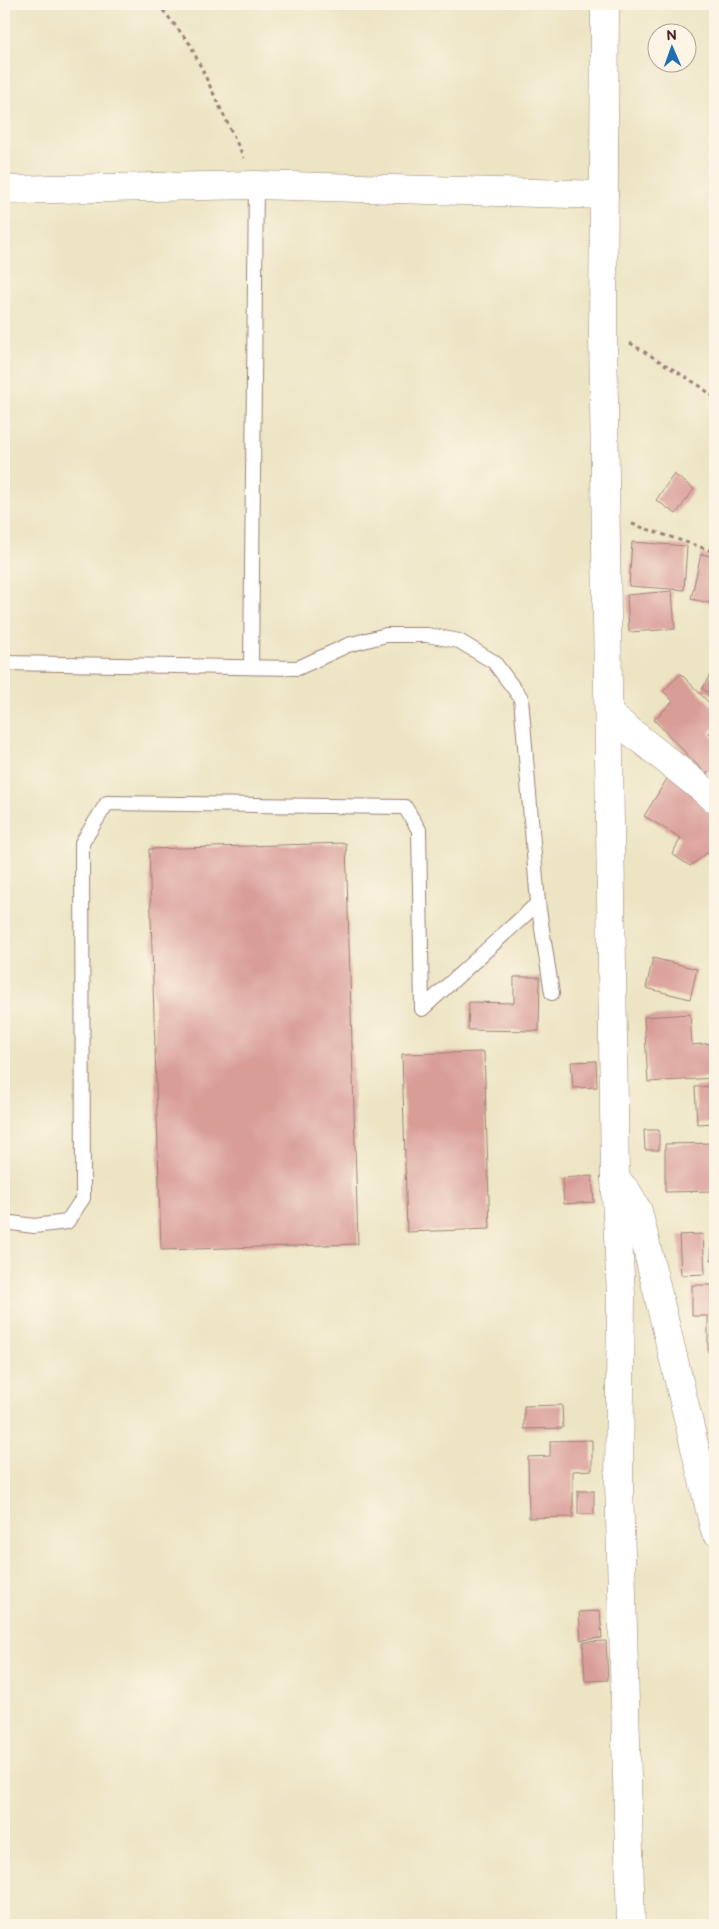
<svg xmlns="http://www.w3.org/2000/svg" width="719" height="1929" viewBox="0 0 719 1929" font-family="'Balsamiq Sans',sans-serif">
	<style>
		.building { fill: #d99d98 }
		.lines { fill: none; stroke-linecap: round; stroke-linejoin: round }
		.lane-casing { stroke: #9b8277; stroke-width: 16 }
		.street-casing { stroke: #9b8277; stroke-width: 29 }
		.path { stroke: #9b8277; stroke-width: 3; stroke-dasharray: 4 4; stroke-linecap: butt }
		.lane { stroke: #fff; stroke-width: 14 }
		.street { stroke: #fff; stroke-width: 28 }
	</style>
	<rect width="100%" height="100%" fill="#fcf5e5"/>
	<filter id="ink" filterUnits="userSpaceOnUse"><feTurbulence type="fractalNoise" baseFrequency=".02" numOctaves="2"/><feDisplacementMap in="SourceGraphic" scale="10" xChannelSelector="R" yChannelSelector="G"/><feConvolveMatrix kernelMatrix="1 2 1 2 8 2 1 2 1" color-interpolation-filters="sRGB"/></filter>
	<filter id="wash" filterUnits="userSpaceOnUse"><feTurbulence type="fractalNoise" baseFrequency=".0096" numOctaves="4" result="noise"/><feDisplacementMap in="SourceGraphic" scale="20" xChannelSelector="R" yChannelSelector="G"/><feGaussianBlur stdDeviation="1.12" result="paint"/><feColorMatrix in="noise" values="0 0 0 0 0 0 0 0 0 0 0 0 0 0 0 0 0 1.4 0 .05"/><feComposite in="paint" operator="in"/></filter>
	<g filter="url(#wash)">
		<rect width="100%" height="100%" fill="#ece4c3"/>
		<g id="blocks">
			<g class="building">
				<path d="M674,474l20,15 -18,25 -20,-14z"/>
				<path d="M632,542l55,4 -3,44 -55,-4z"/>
				<path d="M701,554l14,3v47l-24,-5z"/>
				<path d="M672,591l3,38 -46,3 -2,-37z"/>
				<path d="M681,674l34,35v18l-6,6 6,6v26l-9,9 -52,-54 19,-19 -10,-10z"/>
				<path d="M710,675l5,2v19l-13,-7z"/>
				<path d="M670,774l45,38v46l-8,-5 -17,13 -18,-12 9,-16 -37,-22z"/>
				<path d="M346,843l12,401 -197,6 -12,-401z"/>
				<path d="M653,958l44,11 -7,30 -44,-11z"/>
				<path d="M514,977h26l-1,54 -71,-1 1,-28 45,1z"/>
				<path d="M690,1014l2,31 23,-2v35l-67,4 -4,-65z"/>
				<path d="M484,1052l6,177 -83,3 -5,-178z"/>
				<path d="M596,1061l1,26 -24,1 -2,-26z"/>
				<path d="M715,1086v37l-18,1 -2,-37z"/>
				<path d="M644,1130h15v20h-14z"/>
				<path d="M715,1143v48l-50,1v-48z"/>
				<path d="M592,1176l2,26 -30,2 -2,-26z"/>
				<path d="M712,1232h3v28h-4z"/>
				<path d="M703,1234l2,40 -24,1 -2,-40z"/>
				<path d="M692,1285h23v67h-7v-36h-16z"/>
				<path d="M562,1405l1,23 -39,1v-23z"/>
				<path d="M592,1440v30l-19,1v46l-44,1 -1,-61 22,-1v-15z"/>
				<rect x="578" y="1491" width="16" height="23"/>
				<path d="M600,1611l2,27 -21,2 -2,-28z"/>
				<path d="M606,1641l2,39 -23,1 -2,-39z"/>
			</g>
		</g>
	</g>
	<g filter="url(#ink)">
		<use href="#blocks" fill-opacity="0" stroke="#9b8277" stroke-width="1"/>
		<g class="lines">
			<g class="lane-casing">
				<g id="lane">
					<path d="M4,663l294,5 50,-23 38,-10h41l32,6 35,21 27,36 17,205 14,90"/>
					<path d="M251,667l5,-482"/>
					<path d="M4,1222l30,4 33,-4 16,-24 -1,-355 25,-40 298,4 14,23 3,179 116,-106"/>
				</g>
			</g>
			<g class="street-casing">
				<g id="street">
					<path d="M605,4l-2,329 12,845 6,117 -2,187 12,443"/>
					<path d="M4,190l252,-5 348,10"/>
					<path d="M610,715l105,84"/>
					<path d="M615,1178l13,15 10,18 77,320"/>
				</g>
			</g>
			<g class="path">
				<path d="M158,4l32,40 54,114"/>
				<path d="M630,343l70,43 15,12"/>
				<path d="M632,524l83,28"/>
			</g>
			<use href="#lane" class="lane"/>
			<use href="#street" class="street"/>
		</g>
	</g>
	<rect width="719" height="1929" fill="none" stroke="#fcf5e5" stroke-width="20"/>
	<g transform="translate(672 48) rotate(358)"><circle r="24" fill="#fcf5e5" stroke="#b59f9b"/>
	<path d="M0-4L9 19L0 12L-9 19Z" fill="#1f6fb2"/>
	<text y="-8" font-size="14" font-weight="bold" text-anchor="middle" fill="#4a1f2b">N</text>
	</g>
</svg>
